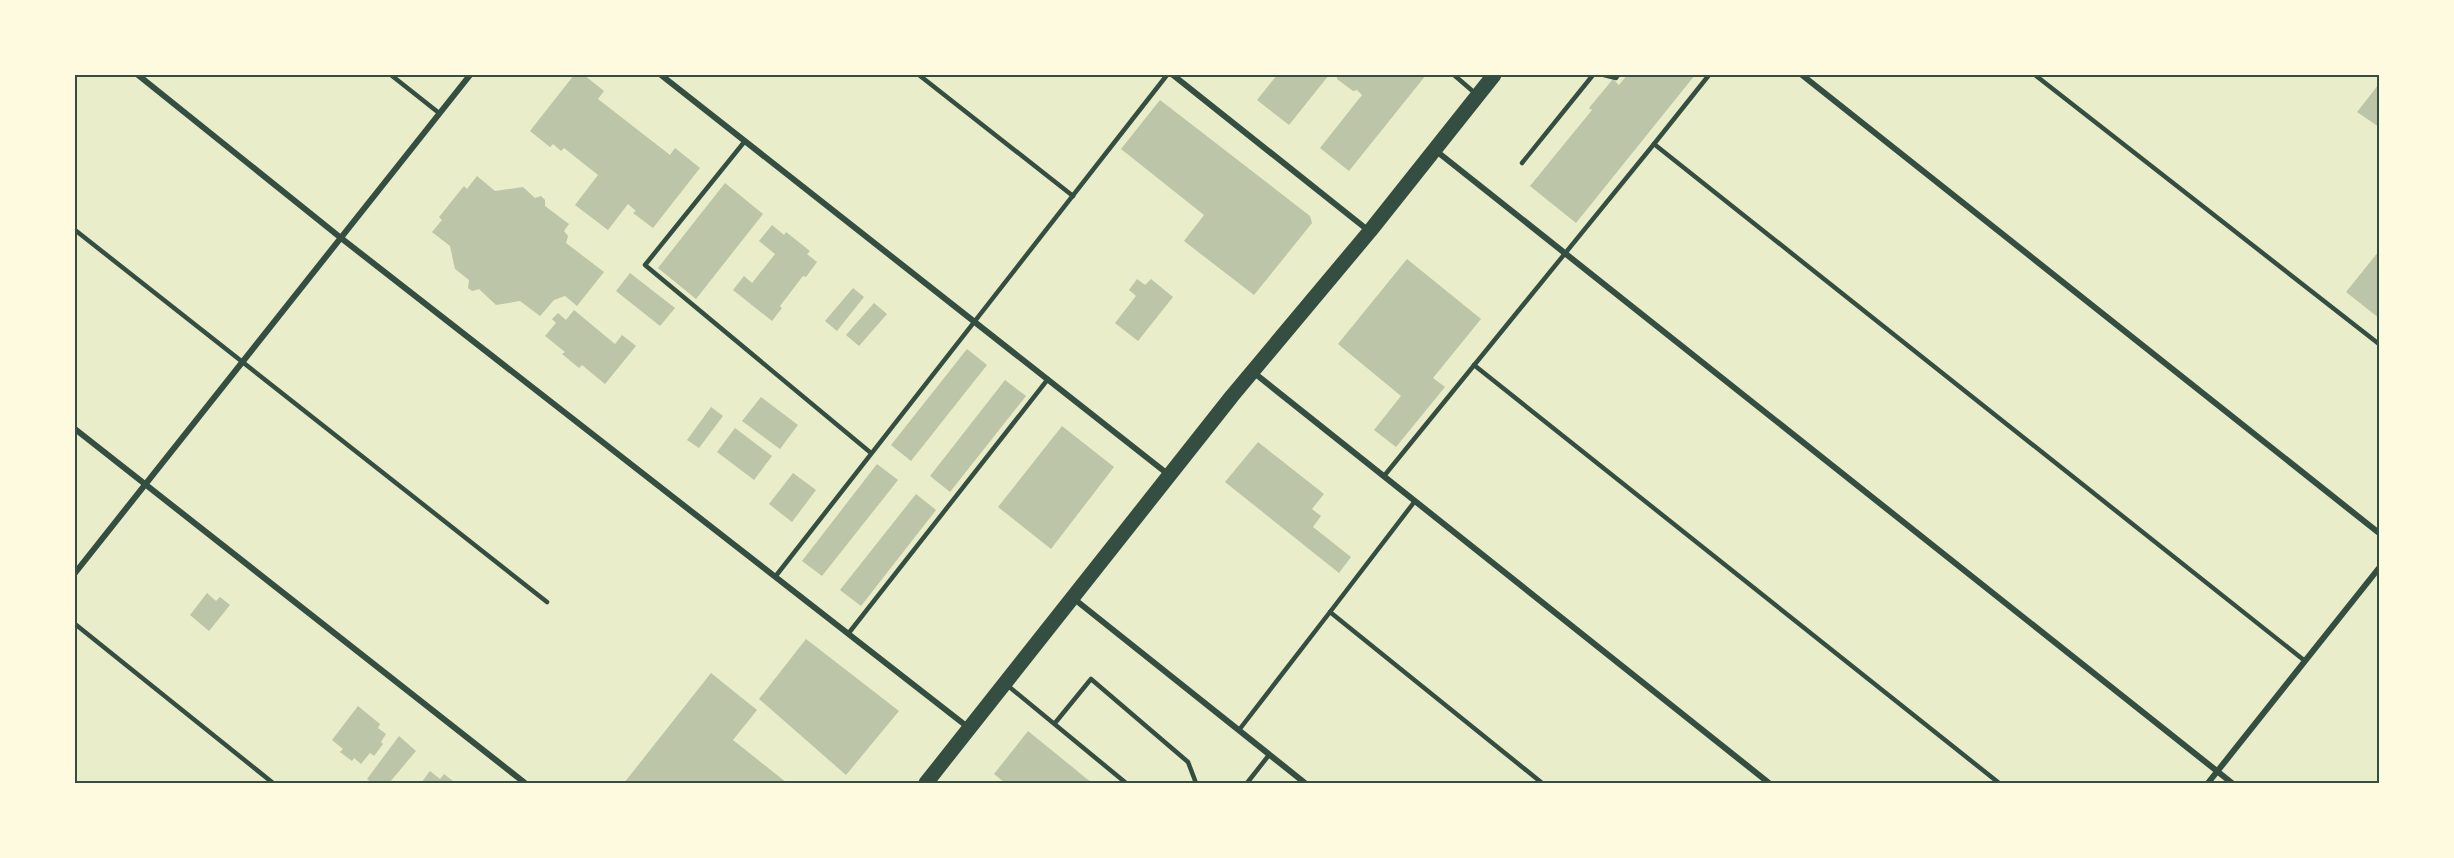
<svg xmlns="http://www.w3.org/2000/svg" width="2454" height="858" viewBox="0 0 2454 858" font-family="'Alegreya Sans',sans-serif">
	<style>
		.building { fill: #bcc5a7 }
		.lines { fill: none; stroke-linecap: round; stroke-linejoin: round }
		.service { stroke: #344e41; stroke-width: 4.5 }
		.minor { stroke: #344e41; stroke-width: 6 }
		.primary { stroke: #344e41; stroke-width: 15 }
		.neatline { fill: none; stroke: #344e41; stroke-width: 2 }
	</style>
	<rect width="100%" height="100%" fill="#e9edc9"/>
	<g class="building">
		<path d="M574,75h10l20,16 -6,8 72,56 5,-7 25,20 -47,60 -20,-15 3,-2 -8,-7 -20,26 -33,-25 23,-30 -34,-27 -3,3 -8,-7 -3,3 -20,-16z"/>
		<path d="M1277,75h52l-40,50 -32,-25z"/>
		<path d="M1337,75h89l-77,96 -29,-23 42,-53 -5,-5 -4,1 -16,-12z"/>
		<path d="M1627,75h68l-119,148 -46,-37 62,-76 -3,-2 24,-29 6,6z"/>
		<path d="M2379,84v43l-22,-15z"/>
		<path d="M1160,100l150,116 2,7 -58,72 -70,-54 20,-26 -83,-66z"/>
		<path d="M477,176l18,15 28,-4 12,11 6,-2 4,4v6l24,18 -5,7 4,5 -2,7 38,29 -27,34 -12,-10 -11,4 -14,16 -20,-15 -24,4 -17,-16 -7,2 -4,-3 1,-8 -14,-11 -5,-23 -18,-14 10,-12 -3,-3 25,-31 3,3z"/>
		<path d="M725,183l38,31 -67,85 -38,-31z"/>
		<path d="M772,225l12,10 2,-3 24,19 -3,3 10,8 -11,15 -3,-1 -23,30 2,2 -10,13 -39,-31 11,-14 8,7 23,-29 -16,-13z"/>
		<path d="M2379,251v67l-33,-26z"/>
		<path d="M1407,259l74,60 -48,59 12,9 -49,60 -22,-17 27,-34 -63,-52z"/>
		<path d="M630,273l45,35 -15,18 -44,-35z"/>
		<path d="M1137,279l8,6 6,-6 22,18 -35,44 -23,-18 21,-27 -7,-6z"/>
		<path d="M853,288l11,9 -27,34 -12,-10z"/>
		<path d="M874,303l13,11 -28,32 -13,-11z"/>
		<path d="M574,310l41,34 7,-9 14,11 -31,38 -23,-19 -3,3 -17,-14 3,-2 -20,-16 11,-13 -4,-4 6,-6 8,7z"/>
		<path d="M967,349l20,16 -76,96 -20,-16z"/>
		<path d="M1005,380l21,16 -76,96 -20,-16z"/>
		<path d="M761,397l37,28 -18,24 -38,-28z"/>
		<path d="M711,407l12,9 -24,32 -12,-8z"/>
		<path d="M1062,426l52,41 -63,82 -53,-42z"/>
		<path d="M735,428l37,28 -18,24 -37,-28z"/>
		<path d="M1258,442l66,52 -12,15 9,7 -8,11 38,30 -12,16 -114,-91z"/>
		<path d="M877,464l21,16 -76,96 -20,-15z"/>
		<path d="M793,473l23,17 -24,32 -23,-18z"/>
		<path d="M916,494l20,16 -75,96 -21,-16z"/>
		<path d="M207,593l9,8 4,-4 10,8 -21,26 -19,-16z"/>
		<path d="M806,639l93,72 -53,64 -87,-76z"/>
		<path d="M711,673l46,37 -24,30 54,43h-163z"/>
		<path d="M358,706l22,18 -2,4 8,6 -5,8 2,2 -9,12 -4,-3 -9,11 -7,-6 -2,3 -12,-9 3,-3 -11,-9z"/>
		<path d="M1028,731l64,52h-87l-11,-9z"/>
		<path d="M399,736l17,15 -27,32h-17l-5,-4z"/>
		<path d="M430,771l10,8 4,-5 9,7 -1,2h-31z"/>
	</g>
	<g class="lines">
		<g class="service">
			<path d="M391,75l48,38"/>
			<path d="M919,75l154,121"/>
			<path d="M1454,75l22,19"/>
			<path d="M1604,75l12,3 2,-3"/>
			<path d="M1709,75l-55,69 651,517"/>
			<path d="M2035,75l344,269"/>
			<path d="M745,141l-100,124 226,188"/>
			<path d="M1522,163l71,-88"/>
			<path d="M75,230l472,372"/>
			<path d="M1474,365l525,418"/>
			<path d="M1384,476l270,-332"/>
			<path d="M1415,501l-85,111 212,171"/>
			<path d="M775,577l392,-502"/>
			<path d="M75,624l198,159"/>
			<path d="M848,634l200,-255"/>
			<path d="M1007,685l119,98"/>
			<path d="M1055,723l36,-44 97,83 8,21"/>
			<path d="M1239,730l91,-118"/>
			<path d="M1247,783l22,-28"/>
		</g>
		<g class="minor">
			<path d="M138,75l203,163 628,490"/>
			<path d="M661,75l508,400"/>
			<path d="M1173,75l196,156"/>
			<path d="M1802,75l577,458"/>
			<path d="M1435,150l797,633"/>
			<path d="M1253,372l516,411"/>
			<path d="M75,429l450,354"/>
			<path d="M75,573l395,-498"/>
			<path d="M1073,598l232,185"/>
			<path d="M2208,783l171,-215"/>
		</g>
		<path class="primary" d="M926,783l306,-387 138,-165 124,-156"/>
	</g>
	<rect width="2454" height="858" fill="none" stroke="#fefae0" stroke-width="153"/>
	<rect x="76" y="76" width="2302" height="706" class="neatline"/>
</svg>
